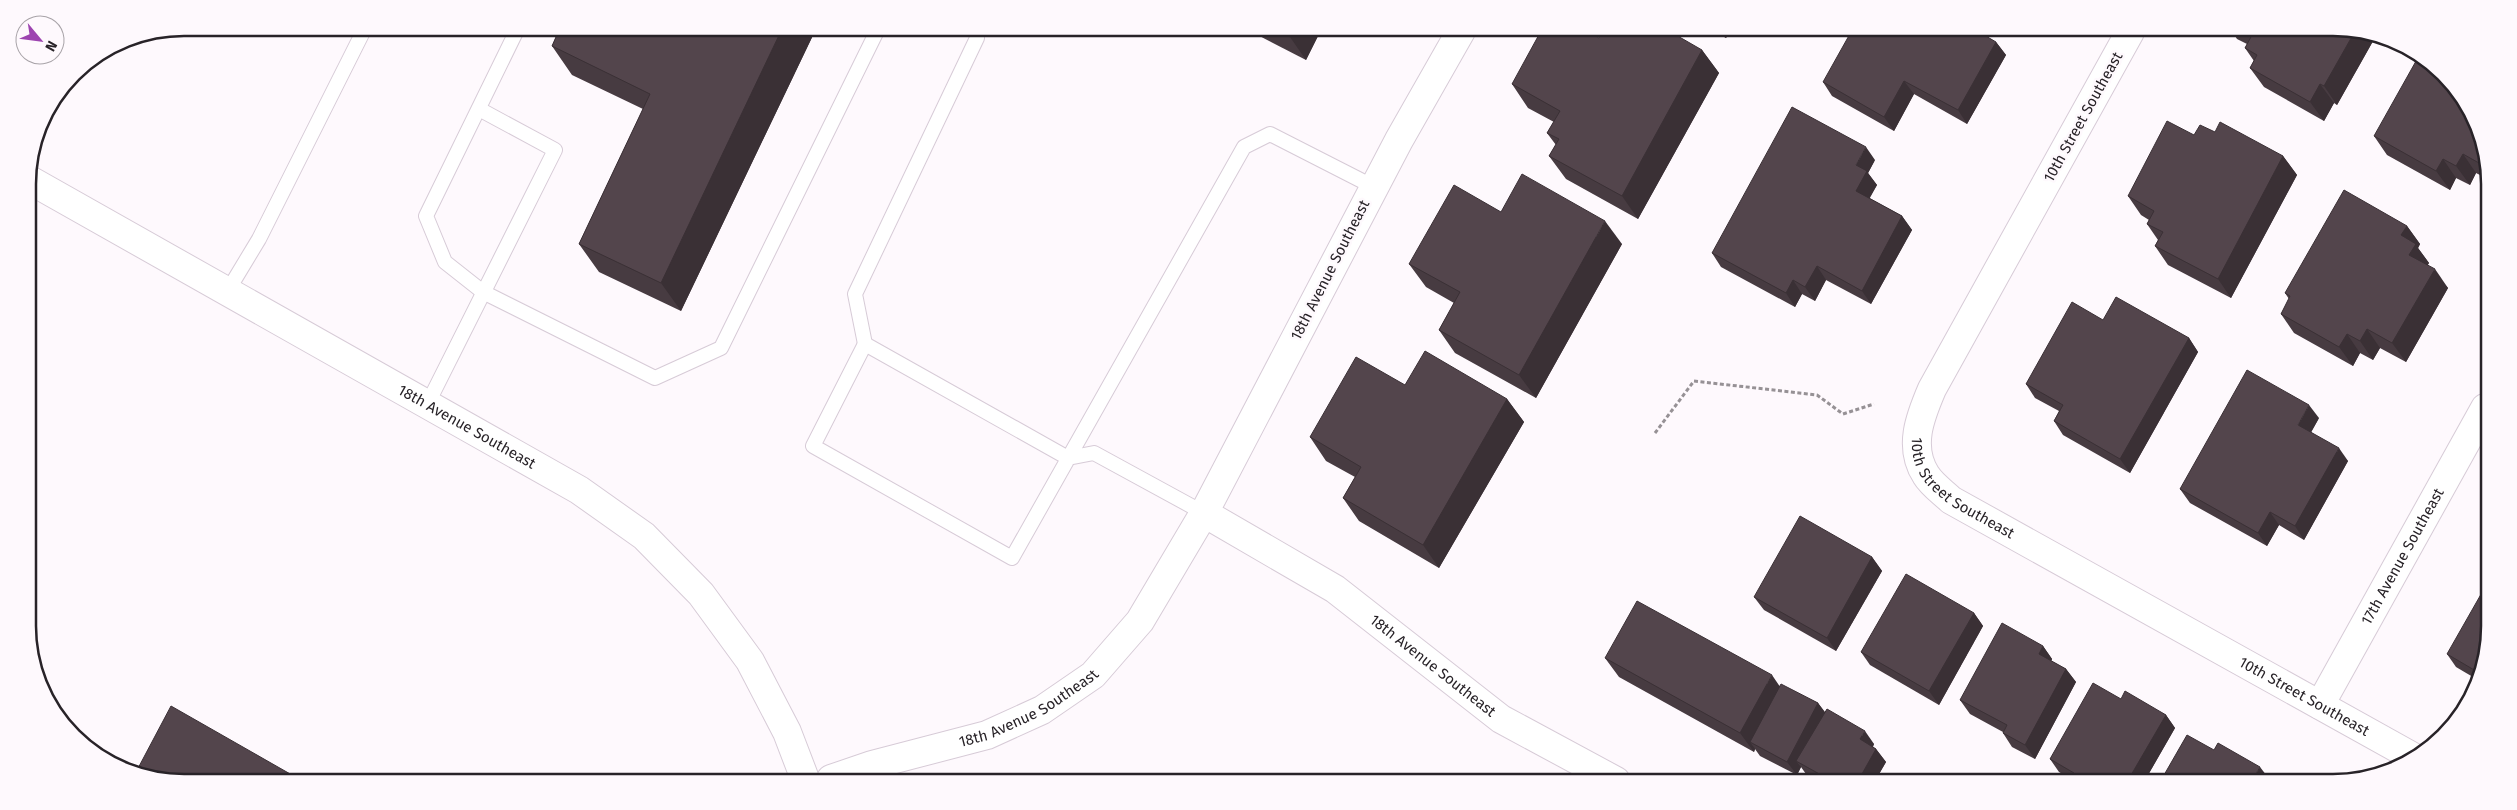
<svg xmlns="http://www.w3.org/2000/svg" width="2517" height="810" viewBox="0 0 2517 810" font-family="'Fira Sans',sans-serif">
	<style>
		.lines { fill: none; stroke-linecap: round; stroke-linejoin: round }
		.service-casing { stroke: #d7cbd7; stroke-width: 16 }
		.minor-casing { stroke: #d7cbd7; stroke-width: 30 }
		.tertiary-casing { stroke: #d7cbd7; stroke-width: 30 }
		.path { stroke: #969195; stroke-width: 3; stroke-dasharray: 4 2.5; stroke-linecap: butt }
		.service { stroke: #fff; stroke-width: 14 }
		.minor { stroke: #fff; stroke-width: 28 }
		.tertiary { stroke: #fff; stroke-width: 28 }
		.wall { fill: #473b41 }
		.shaded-wall { fill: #3a3035 }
		.building { fill: #53454c; stroke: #3a3035 }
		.labels { text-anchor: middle; stroke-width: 5; stroke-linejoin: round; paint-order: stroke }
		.street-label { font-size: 15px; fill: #282328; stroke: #fef9fd }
		.rim { fill: none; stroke: #282328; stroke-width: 2.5 }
	</style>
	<rect width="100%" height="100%" fill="#fef9fd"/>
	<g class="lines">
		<g class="service-casing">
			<g id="service">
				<path d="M518,28l-92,188 19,46 38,30 172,86 66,-30 157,-319"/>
				<path d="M227,292l32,-53 106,-211"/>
				<path d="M865,344l-10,-50 122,-256"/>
				<path d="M427,405l128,-255 -76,-41"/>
				<path d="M1204,513l-110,-60 -26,5 -203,-114 -52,102 199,112 232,-411 26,-13 104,53"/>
			</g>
		</g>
		<g class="minor-casing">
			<g id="minor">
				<path id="s1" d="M1461,31l-62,109 -195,373 131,76 166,130 115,62"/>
				<path id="s2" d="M2130,32l-198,357c-12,28 -24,58 -6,86 6,10 18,18 25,25l464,258"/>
				<path id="s3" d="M2320,705l165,-297"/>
				<path id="s4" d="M831,779l41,-14 115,-30 55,-25 51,-35 47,-54 64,-108"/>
			</g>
		</g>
		<g class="tertiary-casing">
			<g id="tertiary">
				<path id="s5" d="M28,179l551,311 65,46 57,58 49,67 37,71 18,47"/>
			</g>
		</g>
		<path class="path" d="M1655,433l39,-52 123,14 26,19 31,-10"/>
		<use href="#service" class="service"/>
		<use href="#minor" class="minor"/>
		<use href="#tertiary" class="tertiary"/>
	</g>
	<g class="wall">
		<path d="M560,28l256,1 -135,282 -82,-39 -20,-28 64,-135 -71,-34 -20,-29z"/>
		<path d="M1248,30h73l-15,30z"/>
		<path d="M1328,30h11l-3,5z"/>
		<path d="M1713,31h17l-4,7z"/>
		<path d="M2233,33h141l3,1 -40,71 -3,-2 -10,18 -60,-34 -14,-19 4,-7 -9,-13 2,-4 -10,-5z"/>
		<path d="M1599,38l103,12 17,23 -81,146 -72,-40 -17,-23 7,-11 -9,-12 7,-11 -26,-14 -16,-24z"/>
		<path d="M1996,42l10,13 -39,69 -53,-30 -20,37 -62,-35 -9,-14z"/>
		<path d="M2215,132l68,24 14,19 -66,123 -63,-33 -13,-19 3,-6 -11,-16 2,-4 -8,-5 -13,-19 66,-61z"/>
		<path d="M2374,136l113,18 -1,24 -10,-5 -6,12 -14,-7 -6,12 -63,-35z"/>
		<path d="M1875,160l-7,13 9,12 -8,13 33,18 10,14 -41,74 -45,-24 -11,21 -13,-7 -7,13 -74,-40 -9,-14z"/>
		<path d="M1501,212l121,32 -86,154 -81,-45 -16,-23 15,-27 -28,-16 -17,-23z"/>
		<path d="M2407,226l13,18 -2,4 11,15 -2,2 21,23 -42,74 -26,-14 -7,12 -13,-7 -7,13 -59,-33 -13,-19 8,-15 -4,-6z"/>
		<path d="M2103,320l86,18 9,14 -68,121 -67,-38 -9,-14 5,-10 -24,-13 -9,-14z"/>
		<path d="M1507,399l17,23 -85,146 -80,-47 -16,-23 12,-21 -29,-16 -16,-24z"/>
		<path d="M2319,418l-8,14 37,29 -44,79 -25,-15 -12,21 -77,-43 -10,-14z"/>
		<path d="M1872,557l10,14 -46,80 -72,-41 -10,-13z"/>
		<path d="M1974,613l9,13 -44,79 -69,-40 -9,-13z"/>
		<path d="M2043,646l9,13 -1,2 15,8 10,13 -41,77 -23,-12 -9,-14v-1l-33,-18 -10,-14z"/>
		<path d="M2447,654l37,13 -6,13 -22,-13z"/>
		<path d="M1605,658l175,28 38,17 7,9 49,32 -1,3 3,2 10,13 -11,19h-57l-12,-7 -5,-7 -4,8 -37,-19 -5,-7 -1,3 -135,-75z"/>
		<path d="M2121,699l45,16 9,13 -31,54h-73l-1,-2 1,-1 -12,-7 -9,-13z"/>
	</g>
	<g class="shaded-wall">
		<path d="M782,29h34l-135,282 -20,-28z"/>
		<path d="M1293,30h28l-15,30 -16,-23z"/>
		<path d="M1333,30h6l-3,5z"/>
		<path d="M1721,31h9l-4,7z"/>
		<path d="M2354,33h20l3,1 -40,71 -13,-19z"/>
		<path d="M1996,42l10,13 -39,69 -9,-14z"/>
		<path d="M1702,50l17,23 -81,146 -16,-23z"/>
		<path d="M1904,81l10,13 -20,37 -10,-14z"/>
		<path d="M2320,84l14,19 -10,18 -14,-19z"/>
		<path d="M1866,147l9,13 -7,13 9,12 -11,20 -10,-14v-26z"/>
		<path d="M2463,154l13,19 -6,12 -14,-19z"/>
		<path d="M2283,156l14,19 -66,123 -13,-19z"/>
		<path d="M2443,159l13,19 -6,12 -14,-19z"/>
		<path d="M1902,216l10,14 -41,74 -9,-13z"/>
		<path d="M1605,221l17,23 -86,154 -17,-23z"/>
		<path d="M2407,226l13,18 -2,4 11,15 -6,11 -14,-19 -8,-20z"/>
		<path d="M1817,266l9,14 -11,21 -10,-14z"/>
		<path d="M2435,269l13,19 -42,74 -14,-19z"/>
		<path d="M1793,280l9,14 -7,13 -9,-14z"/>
		<path d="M2367,329l13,19 -7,12 -13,-19z"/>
		<path d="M2347,334l13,19 -7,13 -14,-19z"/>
		<path d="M2189,338l9,14 -68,121 -10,-14z"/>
		<path d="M1507,399l17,23 -85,146 -16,-23z"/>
		<path d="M2309,405l10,13 -11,20 -10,-13z"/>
		<path d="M2339,448l9,13 -44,79 -9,-14z"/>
		<path d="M2270,512l9,13 -12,21 -9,-13z"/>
		<path d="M1872,557l10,14 -46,80 -9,-13z"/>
		<path d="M1974,613l9,13 -44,79 -10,-14z"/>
		<path d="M30,632l6,8 -6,9z"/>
		<path d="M2043,646l9,13 -4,9 -9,-14z"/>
		<path d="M2066,669l10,13 -41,77 -10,-14z"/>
		<path d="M1772,675l13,19 -35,48 5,7 -1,3 -14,-19z"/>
		<path d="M1818,703l10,14 -32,44 5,6 -4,8 -10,-13z"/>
		<path d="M2166,715l9,13 -31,54h-17z"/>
		<path d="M1865,731l9,13 -5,9 -9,-14z"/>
		<path d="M1876,749l10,13 -11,19h-17z"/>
		<path d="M2260,767l10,13 -1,2h-18z"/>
		<path d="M2098,777l4,5h-6z"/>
	</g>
	<g class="building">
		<path d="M560,28l222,1 -121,254 -82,-39 71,-150 -98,-48z"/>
		<path d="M1277,30h16l-3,7z"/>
		<path d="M1541,31h46l12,7 4,-7h66l33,19 -80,146 -73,-40 10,-17 -12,-6 13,-22 -48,-27z"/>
		<path d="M1851,32h128l17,10 -38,68 -54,-29 -20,36 -61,-35z"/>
		<path d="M2247,33h107l-30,53 -4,-2 -10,18 -60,-34 7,-13 -12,-7 7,-13z"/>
		<path d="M2420,54l31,27 36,73 -1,13 -23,-13 -7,12 -13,-7 -7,12 -62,-35z"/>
		<path d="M1792,107l74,40 -10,18 11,6 -11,20 46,25 -40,75 -45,-25 -12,21 -12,-7 -7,13 -74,-40z"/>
		<path d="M2167,121l27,14 6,-10 15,7 5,-10 63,34 -65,123 -63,-33 8,-14 -16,-8 7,-13 -26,-15z"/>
		<path d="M1522,174l83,47 -86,154 -80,-45 21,-38 -51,-28 45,-79 47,27z"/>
		<path d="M2344,190l63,36 -6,9 15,9 -7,11 26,14 -43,74 -25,-14 -7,12 -13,-7 -8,13 -58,-33 9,-18 -5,-3z"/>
		<path d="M2116,297l73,41 -69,121 -66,-38 9,-16 -37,-21 46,-82 31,18z"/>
		<path d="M1425,351l82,48 -84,146 -80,-47 18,-31 -51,-30 46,-80 49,28z"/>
		<path d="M2247,370l62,35 -11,20 41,23 -44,78 -25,-14 -12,21 -78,-44z"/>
		<path d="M1800,516l72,41 -45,81 -73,-41z"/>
		<path d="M1906,574l68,39 -45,78 -68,-39z"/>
		<path d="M2484,589v78l-3,7 -34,-20z"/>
		<path d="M1637,601l135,74 -32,58 -135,-75z"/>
		<path d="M2002,623l41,23 -4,8 27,15 -41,76 -22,-12 4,-8 -47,-25z"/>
		<path d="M2093,683l28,16 4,-8 41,24 -39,67h-20l-9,-5 -2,5h-23l-3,-2 4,-7 -24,-14z"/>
		<path d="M1781,684l37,19 -31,59 -37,-20z"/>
		<path d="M171,706l121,69 -1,2h-148l-8,-3z"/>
		<path d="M1827,709l38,22 -5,8 16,10 -18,32h-26l-36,-20z"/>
		<path d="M2187,735l27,15 4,-7 42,24 -9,15h-91z"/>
	</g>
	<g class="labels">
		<g class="street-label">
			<text transform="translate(2083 117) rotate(-61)" y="5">10th Street Southeast</text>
			<text transform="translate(1330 270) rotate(-63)" y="5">18th Avenue Southeast</text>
			<text dy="5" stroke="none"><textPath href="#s5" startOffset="504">18th Avenue Southeast</textPath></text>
			<text dy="5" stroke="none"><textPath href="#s2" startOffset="532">10th Street Southeast</textPath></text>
			<text dy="5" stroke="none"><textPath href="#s3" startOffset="170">17th Avenue Southeast</textPath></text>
			<text dy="5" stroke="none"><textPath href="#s1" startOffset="822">18th Avenue Southeast</textPath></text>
			<text dy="5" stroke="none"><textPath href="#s2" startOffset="938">10th Street Southeast</textPath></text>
			<text dy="5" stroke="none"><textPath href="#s4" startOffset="211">18th Avenue Southeast</textPath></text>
		</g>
	</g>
	<path d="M0 0H2517V810H0ZM184 36H2333A148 148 0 0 1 2481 184V626A148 148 0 0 1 2333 774H184A148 148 0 0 1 36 626V184A148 148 0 0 1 184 36Z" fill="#fef9fd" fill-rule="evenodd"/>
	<path class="rim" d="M184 36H2333A148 148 0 0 1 2481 184V626A148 148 0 0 1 2333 774H184A148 148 0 0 1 36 626V184A148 148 0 0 1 184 36Z"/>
	<g transform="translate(40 40) rotate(119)"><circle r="24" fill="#fef9fd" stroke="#a8a3a8"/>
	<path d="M0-4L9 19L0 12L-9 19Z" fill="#9d44b0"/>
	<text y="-8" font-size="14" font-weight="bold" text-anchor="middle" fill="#282328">N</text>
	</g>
</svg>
